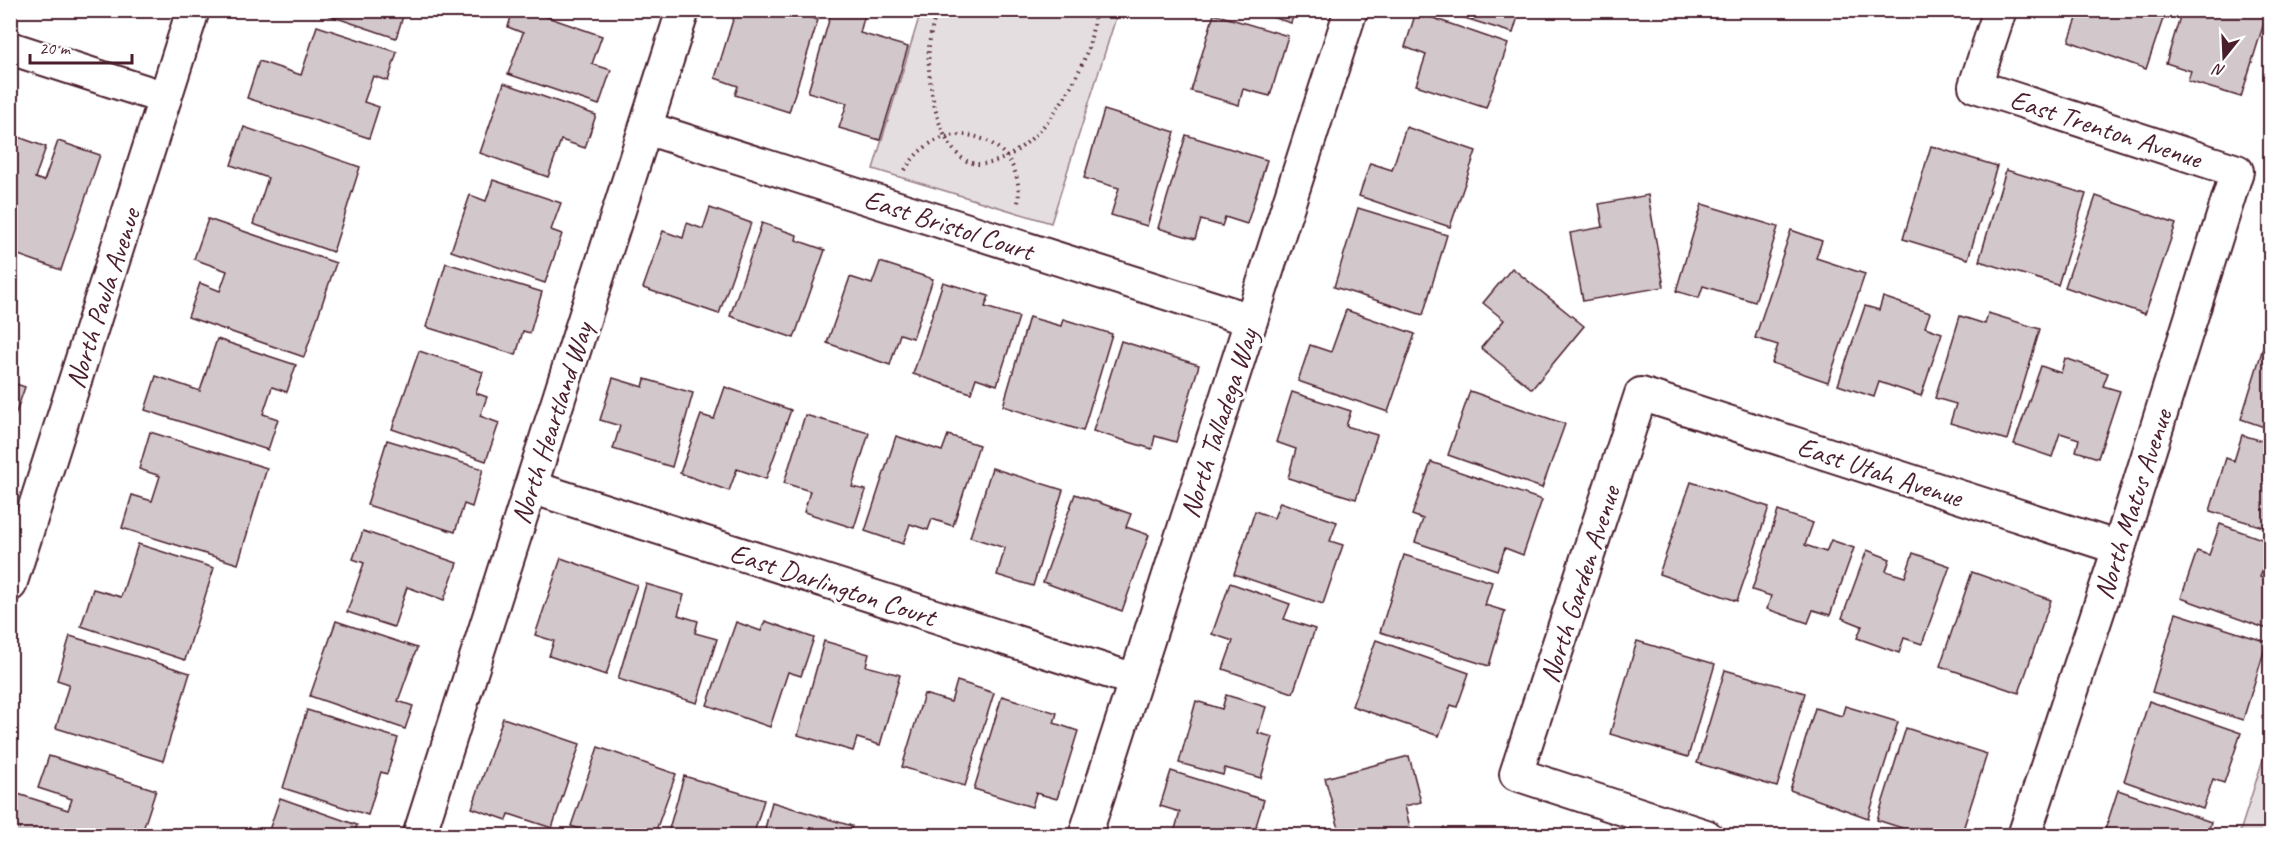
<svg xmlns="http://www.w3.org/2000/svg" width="2281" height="846" viewBox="0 0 2281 846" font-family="Caveat,sans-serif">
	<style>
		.green { fill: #e5dee0; stroke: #987e86; stroke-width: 1.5 }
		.building { fill: #d2c7cb; stroke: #4a1f2b; stroke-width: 1.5 }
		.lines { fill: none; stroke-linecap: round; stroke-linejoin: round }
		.street-casing { stroke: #4a1f2b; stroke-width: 36 }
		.path { stroke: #4a1f2b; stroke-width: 4; stroke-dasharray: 1.5 4.5; stroke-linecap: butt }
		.street { stroke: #fff; stroke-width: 32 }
		.labels { text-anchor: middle; stroke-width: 6; stroke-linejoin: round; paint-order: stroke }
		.street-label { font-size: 28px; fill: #4a1f2b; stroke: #fff }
	</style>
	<rect width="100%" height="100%" fill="#fff"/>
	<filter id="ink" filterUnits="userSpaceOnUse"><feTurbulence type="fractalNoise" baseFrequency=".0167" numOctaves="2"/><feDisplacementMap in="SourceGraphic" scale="12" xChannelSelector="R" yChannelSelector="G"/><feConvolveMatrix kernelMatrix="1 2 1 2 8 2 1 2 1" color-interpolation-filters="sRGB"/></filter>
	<g filter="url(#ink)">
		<g class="green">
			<path d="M921,11h197l-67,212 -178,-54z"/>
			<path d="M2270,737v98h-31z"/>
		</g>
		<g class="building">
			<path d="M129,10h17l-2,5z"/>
			<path d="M313,10h92l-9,28z"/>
			<path d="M513,10h14l75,26 -10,28 19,6 -12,35 -91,-31 15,-41 -15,-6z"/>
			<path d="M736,10h50l32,10 -29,92 -54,-17 3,-9 -23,-8z"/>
			<path d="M832,10h34l-6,23 48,14 -28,93 -41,-12 8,-25 -39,-11z"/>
			<path d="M1249,10h46l-4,13z"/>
			<path d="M1439,10h81l-7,23z"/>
			<path d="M2080,10h86l-20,59 -77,-28z"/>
			<path d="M2182,10h86l-27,87 -53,-16 3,-10 -25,-8z"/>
			<path d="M1416,12l92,32 -22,64 -70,-23 10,-30 -21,-8z"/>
			<path d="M1214,14l74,22 -18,60 -27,-7 -4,16 -48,-14z"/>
			<path d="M317,26l80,26 -9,29 -15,-5 -9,26 15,5 -10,31 -122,-40 12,-37 42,14z"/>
			<path d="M504,83l92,32 -11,33 -24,-8 -13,37 -68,-24z"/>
			<path d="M1104,110l71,22 -28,94 -36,-11 8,-27 -35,-10z"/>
			<path d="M244,127l116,40 -27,85 -80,-28 15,-46 -37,-13z"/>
			<path d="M1406,127l70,24 -26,76 -91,-31 11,-33 22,7z"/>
			<path d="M10,134l36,13 -11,31 9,3 14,-40 42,14 -39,115 -51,-18z"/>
			<path d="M1186,135l81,25 -20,64 -22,-7 -3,9 -21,-6 -6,19 -37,-11z"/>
			<path d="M1931,146l66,20 -29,93 -65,-20z"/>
			<path d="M2006,170l80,24 -28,91 -79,-24z"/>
			<path d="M493,180l68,23 -10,27 11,4 -17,49 -94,-32 19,-56 16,6z"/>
			<path d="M1648,195l16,92 -81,14 -13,-68 33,-6 -4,-23z"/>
			<path d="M2096,196l80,28 -31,90 -80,-27z"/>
			<path d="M1702,204l76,23 -23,75 -52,-16 -4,12 -23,-7z"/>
			<path d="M710,208l41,15 -32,91 -76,-26 20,-57 20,7 4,-15 16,6z"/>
			<path d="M1358,208l89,27 -24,80 -89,-28z"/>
			<path d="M208,219l128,44 -32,94 -116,-40 12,-34 20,8 7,-20 -33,-12z"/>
			<path d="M762,223l35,12 -1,5 29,10 -31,88 -64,-22z"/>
			<path d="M1791,230l31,11 -6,17 49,16 -37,108 -56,-19 6,-18 -23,-7z"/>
			<path d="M880,262l53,17 -20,59 -13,-4 -10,31 -63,-22 23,-66 22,7z"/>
			<path d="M446,263l96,29 -12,41 -7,-2 -7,24 -90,-28z"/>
			<path d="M1512,268l72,58 -52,63 -51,-41 23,-28 -21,-17z"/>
			<path d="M943,282l46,14 -4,11 34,10 -22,68 -21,-7 -5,15 -58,-19z"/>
			<path d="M1883,297l47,16 -5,14 17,6 -21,63 -42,-14 -5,15 -36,-12 27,-79 14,4z"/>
			<path d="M1346,310l69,24 -27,78 -90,-31 12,-36 21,7z"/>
			<path d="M1988,313l52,16 -33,111 -57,-17 6,-19 -21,-6 25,-82 25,8z"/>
			<path d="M1029,317l32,9 2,-7 49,15 -29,97 -80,-25z"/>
			<path d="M217,339l79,26 -9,27 -15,-5 -9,27 15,5 -10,31 -123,-40 11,-34 44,15z"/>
			<path d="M1121,341l78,24 -23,77 -21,-6 -3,13 -59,-18z"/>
			<path d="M2265,341l5,1v87l-29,-10z"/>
			<path d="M419,351l64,21 -7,21 11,4 -7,19 19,7 -13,38 -94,-32z"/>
			<path d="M2065,358l43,15 -5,13 17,5 -22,67 -22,-7 3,-12 -19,-6 -8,24 -38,-13 27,-78 20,7z"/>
			<path d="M613,378l30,9 2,-8 48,14 -21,74 -59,-18 7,-23 -20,-6z"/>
			<path d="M10,382l15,5 -15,43z"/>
			<path d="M725,387l66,23 -25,69 -29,-10 -8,22 -49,-18 21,-58 13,4z"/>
			<path d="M1470,391l95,33 -23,64 -94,-33z"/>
			<path d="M1292,392l59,19 -5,15 31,9 -21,64 -68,-21 8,-29 -20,-7z"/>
			<path d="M805,415l64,18 -17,54 14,3 -12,38 -50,-16 6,-21 -26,-8z"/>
			<path d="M150,432l117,36 -29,96 -116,-36 10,-33 20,6 8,-25 -21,-7z"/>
			<path d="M948,435l31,10 -26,81 -21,-7 -4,11 -18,-6 -7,20 -38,-13 31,-95 46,15z"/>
			<path d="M2242,435l28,8v86l-60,-18 16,-53 8,3z"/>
			<path d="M387,440l96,29 -11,38 -8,-3 -9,28 -88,-27z"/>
			<path d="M1431,462l111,38 -19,55 -18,-7 -8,22 -82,-28 8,-23 -11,-4z"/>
			<path d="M992,468l71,22 -30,96 -36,-11 8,-27 -35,-11z"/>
			<path d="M1691,482l78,25 -32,94 -78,-27z"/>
			<path d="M1075,494l56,20 -5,13 23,8 -27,76 -79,-29z"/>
			<path d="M1280,502l57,20 -7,19 13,4 -20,59 -89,-30 21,-63 19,7z"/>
			<path d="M1778,511l35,12 -8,22 21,7 5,-12 23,8 -24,67 -17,-5 -5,13 -41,-14 4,-13 -19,-6z"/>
			<path d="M2220,524l50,18v24l-5,-2 -5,13 10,4v49l-89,-32 16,-47 12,4z"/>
			<path d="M363,531l94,32 -13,37 -37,-13 -13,40 -47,-15 17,-49 -11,-4z"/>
			<path d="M138,544l76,24 -29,92 -104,-34 12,-37 28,8z"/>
			<path d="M1867,550l23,9 -4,12 19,6 8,-24 37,13 -28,78 -18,-6 -5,15 -42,-15 5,-12 -20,-8z"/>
			<path d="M1404,555l88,27 -7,23 20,6 -16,55 -109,-34z"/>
			<path d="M561,558l76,27 -31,90 -57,-19 5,-15 -19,-6z"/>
			<path d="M1972,572l79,28 -32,93 -79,-27z"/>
			<path d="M1230,583l60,21 -6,15 31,10 -22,64 -70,-24 10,-28 -21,-7z"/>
			<path d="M646,584l38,11 -6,20 20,6 -3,12 22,6 -20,64 -79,-24z"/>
			<path d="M2176,613l91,29 -24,78 -91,-28z"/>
			<path d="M336,621l81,27 -19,53 15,5 -8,23 -95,-33z"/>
			<path d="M765,621l49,17 -13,38 -13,-4 -18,55 -63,-22 29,-83 25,9z"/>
			<path d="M70,636l120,37 -27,88 -107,-33 13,-44 -12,-4z"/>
			<path d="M1376,640l93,33 -12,34 -6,-2 -12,31 -87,-30z"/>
			<path d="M824,641l45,13 -3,12 34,9 -20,70 -23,-7 -4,13 -55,-16z"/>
			<path d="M1637,641l78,23 -27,93 -78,-23z"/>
			<path d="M1725,670l80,23 -28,94 -80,-24z"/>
			<path d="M957,681l37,12 -29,93 -63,-19 22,-73 27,8z"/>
			<path d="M1226,695l40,12 -8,26 15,4 -12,41 -36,-10 -2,7 -44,-12 17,-62 26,8z"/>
			<path d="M1002,696l55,17 -3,10 24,8 -21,68 -21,-6 -4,14 -58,-18z"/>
			<path d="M2149,701l92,32 -17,50 -11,-4 -10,30 -79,-28z"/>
			<path d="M1845,706l53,16 -30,96 -78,-28 25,-82 27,8z"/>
			<path d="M307,710l91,28 -11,36 -6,-2 -13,43 -85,-27z"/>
			<path d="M503,718l77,26 -28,84 -43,-14 -2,6 -35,-12z"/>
			<path d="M1906,728l81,26 -26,82h-34l-50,-16z"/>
			<path d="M598,747l78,27 -22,62h-55l-28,-10z"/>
			<path d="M49,756l107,34 -15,46 -131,-2v-16l8,-24 50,16 4,-11 -34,-11z"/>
			<path d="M1409,756l12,46 -16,4 7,30h-71l-16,-58z"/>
			<path d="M1171,771l93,29 -8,26 8,3 -2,7h-89l7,-24 -20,-6z"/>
			<path d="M684,776l80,24 -11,36h-86z"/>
			<path d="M2118,790l93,32 -4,14h-104z"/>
			<path d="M280,798l77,27 -3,11h-87z"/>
			<path d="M772,802l80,24 -2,10h-87z"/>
			<path d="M1444,827l13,9h-20z"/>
		</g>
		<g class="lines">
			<g class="street-casing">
				<g id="street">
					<path d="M2000,10l-25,76 262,85 -118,377 -95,288"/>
					<path d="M10,48l155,50"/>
					<path d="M646,128l605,192"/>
					<path d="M531,487l604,193"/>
					<path d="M10,585l183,-575"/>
					<path d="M419,836l264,-826"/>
					<path d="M1085,836l266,-826"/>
					<path d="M1706,836l-190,-62 125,-380 478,154"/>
				</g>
			</g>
			<g class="path">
				<path d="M936,10c-2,12 -6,24 -7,36 -3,32 9,122 54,118 47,-4 91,-73 104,-113 5,-13 6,-27 9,-41"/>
				<path d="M905,170c38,-64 122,-33 113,33"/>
			</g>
			<use href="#street" class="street"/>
		</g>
	</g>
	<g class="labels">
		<g class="street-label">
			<text transform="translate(2106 128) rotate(18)" y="10">East Trenton Avenue</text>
			<text transform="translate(949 224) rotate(18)" y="10">East Bristol Court</text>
			<text transform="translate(102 298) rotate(-72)" y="10">North Paula Avenue</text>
			<text transform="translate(551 423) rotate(-72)" y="10">North Heartland Way</text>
			<text transform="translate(1218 423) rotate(-72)" y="10">North Talladega Way</text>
			<text transform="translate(1880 471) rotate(18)" y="10">East Utah Avenue</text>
			<text transform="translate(2132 504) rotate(-72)" y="10">North Matus Avenue</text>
			<text transform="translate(833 584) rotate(18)" y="10">East Darlington Court</text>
			<text transform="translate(1579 584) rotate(-72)" y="10">North Garden Avenue</text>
		</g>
	</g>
	<rect width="2281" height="846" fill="none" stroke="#fff" stroke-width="36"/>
	<rect x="18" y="18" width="2245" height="810" fill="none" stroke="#4a1f2b" stroke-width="2" filter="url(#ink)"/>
	<g transform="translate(2224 57) rotate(198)" stroke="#ffffff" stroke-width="4.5" paint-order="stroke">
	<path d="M0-4.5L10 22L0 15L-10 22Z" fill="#4a1f2b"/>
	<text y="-9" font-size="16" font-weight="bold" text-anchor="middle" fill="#4a1f2b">N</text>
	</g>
	<path d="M30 54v9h102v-9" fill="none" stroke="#4a1f2b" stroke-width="3"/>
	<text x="39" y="54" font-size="18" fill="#4a1f2b" stroke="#ffffff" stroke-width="4.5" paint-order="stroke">20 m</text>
</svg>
